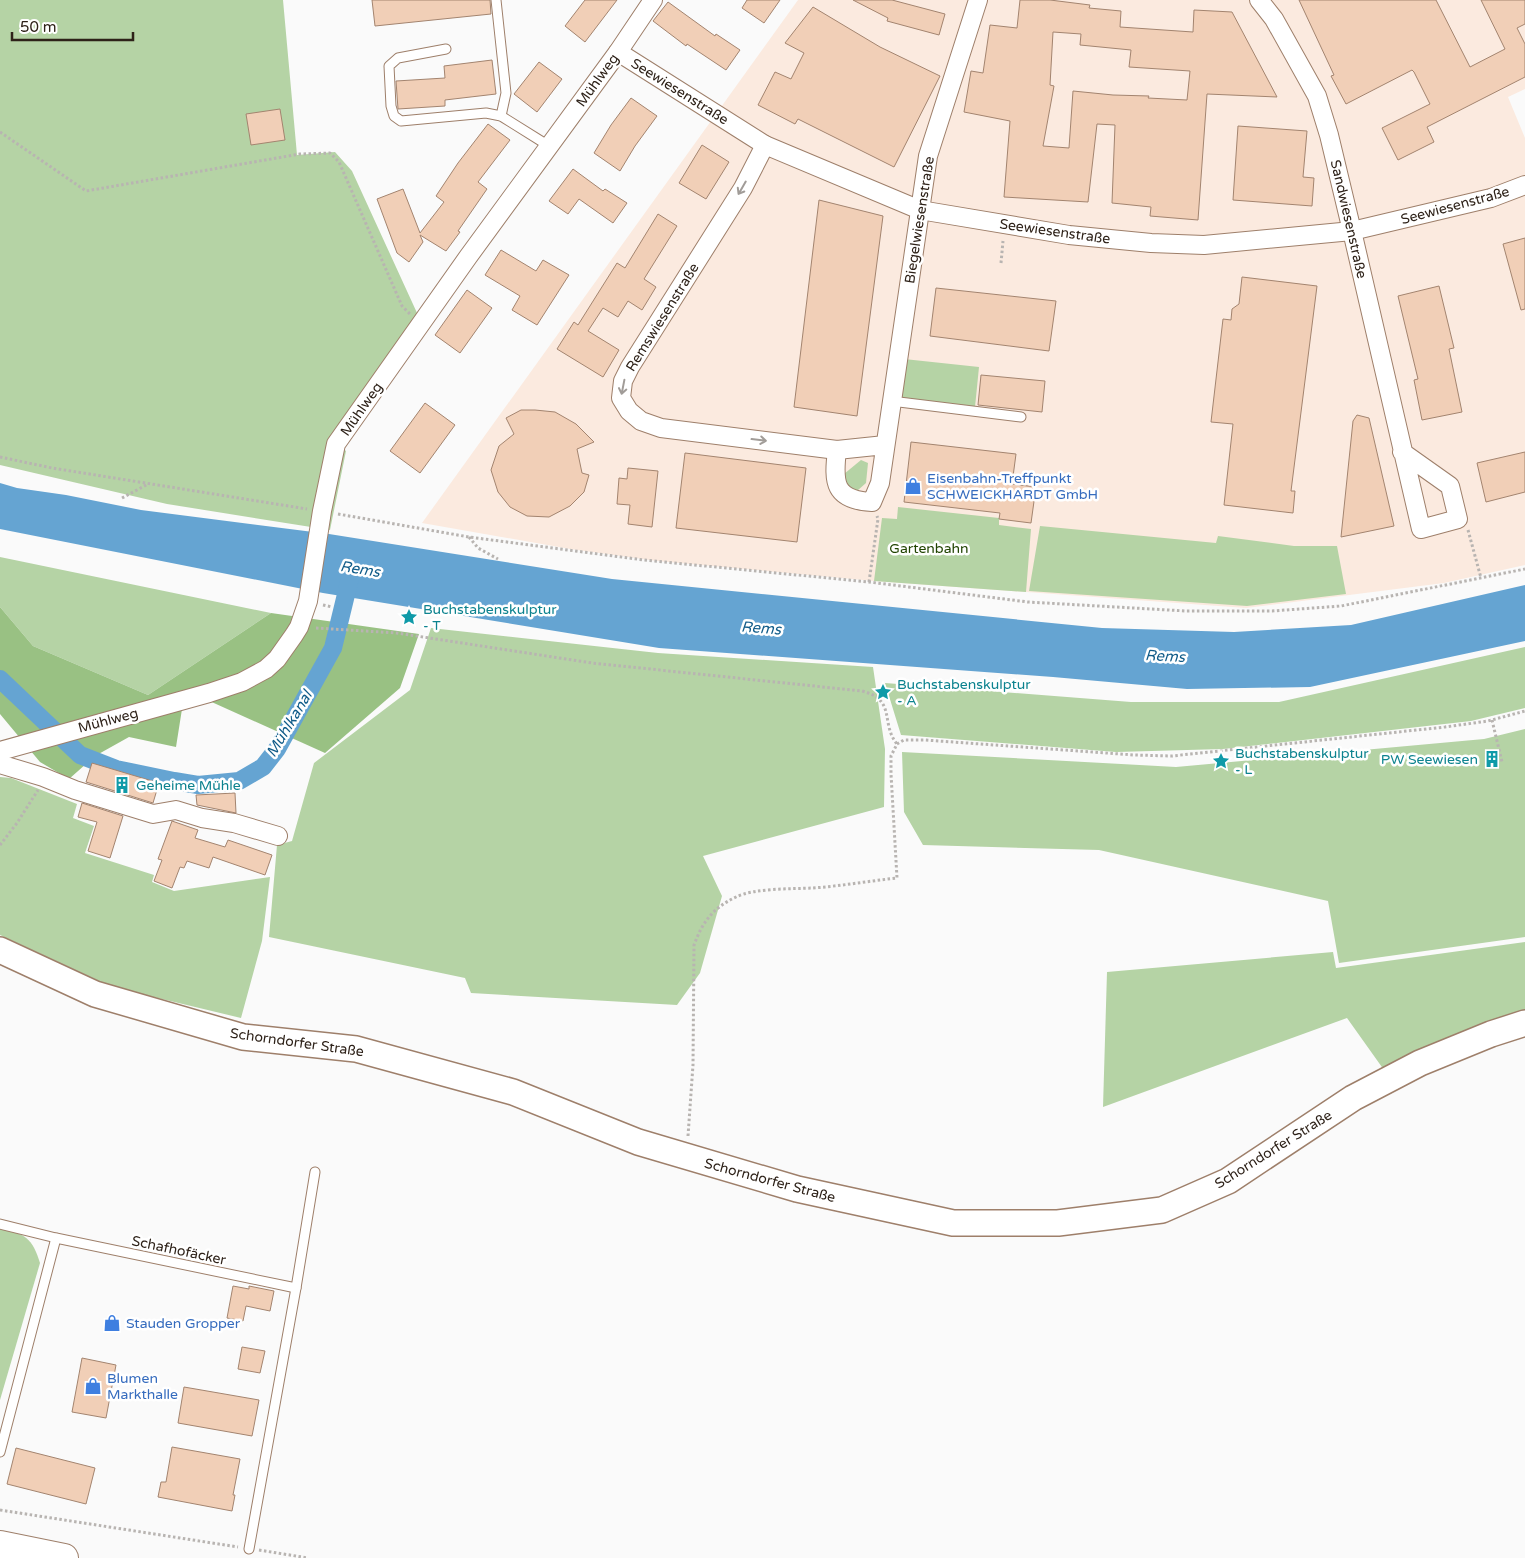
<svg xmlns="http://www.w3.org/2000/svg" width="1525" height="1558" viewBox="0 0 1525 1558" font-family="'Varela Round',sans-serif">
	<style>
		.built { fill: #fbeadf }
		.green { fill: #b5d3a5 }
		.forest { fill: #99c183 }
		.water { fill: #65a4d2 }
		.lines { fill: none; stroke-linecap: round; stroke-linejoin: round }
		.canal { stroke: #65a4d2; stroke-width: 18 }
		.building { fill: #f1cfb7; stroke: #a3846f; fill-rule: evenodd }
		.lane-casing { stroke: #9e7f6a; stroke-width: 11 }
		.street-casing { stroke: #9e7f6a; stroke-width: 20 }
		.secondary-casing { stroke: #9e7f6a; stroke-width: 28 }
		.highway-casing { stroke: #9e7f6a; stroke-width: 30 }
		.path { stroke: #b8b4b1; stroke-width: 3; stroke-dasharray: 2.5 2.5; stroke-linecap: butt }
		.lane { stroke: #fff; stroke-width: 9 }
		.street { stroke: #fff; stroke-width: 18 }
		.secondary { stroke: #fff; stroke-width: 25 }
		.highway { stroke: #fff; stroke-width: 28 }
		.oneway { stroke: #a19c98 }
		.labels { text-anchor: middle; stroke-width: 5; stroke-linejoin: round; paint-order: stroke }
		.street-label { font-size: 14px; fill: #2e2219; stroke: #fff }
		.shop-label { font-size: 14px; fill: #366cbe; stroke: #fff; text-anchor: start }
		.park-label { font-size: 14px; fill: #204300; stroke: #fff }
		.culture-label { font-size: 14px; fill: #0d838f; stroke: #fff; text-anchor: start }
		.water-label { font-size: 15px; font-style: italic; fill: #115c89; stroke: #fff }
	</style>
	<rect width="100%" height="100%" fill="#fafafa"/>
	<path class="built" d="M798,0h727v89l-17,8 17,41v427l-81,18 -198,25 -372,-27 -217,-20 -87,-12 -148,-26z"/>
	<g class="green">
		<path d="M0,0h283l14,155 38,-3 17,19 71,155 -82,121 5,4 -16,79 -163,-26 -167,-39z"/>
		<path d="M904,359l75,8 -4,40 -77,-9z"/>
		<path d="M861,460l7,3 -2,20 -9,8 -7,-1 -7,-12 1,-4z"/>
		<path d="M898,507l101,11v7l32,4 -5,63 -152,-11 8,-63 15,1z"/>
		<path d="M1040,526l176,17 2,-7 76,10h43l9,48 -99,12 -218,-15z"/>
		<path d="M0,557l271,56 -123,82 -115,-49 -33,-39z"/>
		<path d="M431,628l227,25 215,14 12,82 -1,58 -181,49 19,40 -22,77 -23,32 -206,-12 -6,-15 -196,-41 8,-92 15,-4 22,-78 96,-73z"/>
		<path d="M1525,647v61l-54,13 -248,28 -107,3 -215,-17 -16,-52 246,19h148z"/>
		<path d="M1525,729v208l-186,26 -11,-62 -229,-51 -176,-5 -19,-33 -2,-60 274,15 308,-28z"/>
		<path d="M0,777l11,1 66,26 -4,14 21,8 -9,27 69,22 -2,7 22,9 96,-14 -8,64 -21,77 -129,-31 -112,-52z"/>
		<path d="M1525,942v83l-141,45 -37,-52 -244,89 4,-135 226,-20 3,16z"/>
		<path d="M0,1229c26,5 32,9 40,34l-40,137z"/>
	</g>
	<path class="forest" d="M0,607l33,39 115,49 123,-82 148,21 -19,54 -75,65 -140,-63 -9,57 -47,-10 -34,19 -26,23 -29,-17 -40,-48z"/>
	<path class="water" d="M0,483l17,5 49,7 75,15 188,24 283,45 490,49 132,4 117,-7 174,-40v56l-215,46 -123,2 -134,-12 -394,-29 -336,-55 -323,-64z"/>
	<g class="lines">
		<path class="canal" d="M0,679l80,76 36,14 58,12 24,4 41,-4 24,-14 14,-18 56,-101 18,-74"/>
	</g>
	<g class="building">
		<path d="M372,0h118l1,14 -116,12z"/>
		<path d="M585,0h32l-32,42 -20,-16z"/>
		<path d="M747,0h33l-16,23 -22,-15z"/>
		<path d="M853,0h39l53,14 -6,21 -52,-14 1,-3z"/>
		<path d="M1020,0h30l40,5 -1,3 32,3 -1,16 73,5 1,-22 38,2 45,85 -70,-3 -9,126 -48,-4 1,-9 -39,-4 3,-78 -18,-1 -9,78 -84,-5 6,-76 -46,-9 7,-41 12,2 7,-48 27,3zM1053,32l28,2 -1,11 51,5 -2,17 61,4 -3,29 -39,-2 1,-2 -36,-1 -40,-4 -4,57 -26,-2 11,-60 -4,-1z"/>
		<path d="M1299,0h137l34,67 35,-18 -24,-49h44v24l-8,4 8,16v33l-98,50 7,15 -36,18 -16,-32 48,-24 -16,-32 -2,-2 -66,34 -15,-28 3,-1z"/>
		<path d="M668,2l47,34 1,-2 24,16 -14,20 -39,-26 -1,2 -33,-25z"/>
		<path d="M813,7l67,40 60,29 -46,91 -96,-48 -3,5 -37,-19 17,-33 16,7 13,-26 -19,-10z"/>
		<path d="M492,60l4,34 -51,6v6l-47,3 -2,-28 49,-3 -1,-12z"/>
		<path d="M539,62l23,17 -25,33 -23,-18z"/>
		<path d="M631,98l26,18 -22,30 -15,25 -26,-18 17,-28z"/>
		<path d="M280,109l5,31 -34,5 -5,-31z"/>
		<path d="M488,124l22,16 -32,42 9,7 -29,42 2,1 -14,19 -26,-16 3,7 -14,20 -12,-9 -20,-54 26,-10 17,44 24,-31 -8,-6 22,-33z"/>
		<path d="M1238,126l69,5 -4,46 11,1 -2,28 -79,-6z"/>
		<path d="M702,145l27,17 -23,37 -27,-16z"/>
		<path d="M573,169l30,22 2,-2 22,14 -14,20 -34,-24 -11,15 -19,-13z"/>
		<path d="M819,200l64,16 -26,200 -63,-9z"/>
		<path d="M658,214l19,12 -33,53 12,8 -14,23 -14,-9 -10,16 -15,-9 -15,23 31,19 -16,27 -46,-28 17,-27 4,3 39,-62 8,5z"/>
		<path d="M1525,238v71l-4,1 -18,-66z"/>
		<path d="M501,250l35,21 7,-11 26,15 -32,50 -25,-15 8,-14 -35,-21z"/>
		<path d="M1242,277l75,9 -26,205h4l-2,22 -69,-8 9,-81 -22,-2 12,-103 8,1 1,-11 7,-5z"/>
		<path d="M1439,286l15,62 -5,1 13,63 -40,8 -8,-40 4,-1 -20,-83z"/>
		<path d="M936,288l120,13 -7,50 -119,-15z"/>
		<path d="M467,290l25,18 -32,45 -25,-18z"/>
		<path d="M981,375l64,6 -3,31 -64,-7z"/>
		<path d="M425,403l30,22 -35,48 -30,-22z"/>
		<path d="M521,410h14l20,2 21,12 18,18 -17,7 5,24 7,2 -5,17 -14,14 -21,11 -22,-1 -17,-9 -12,-15 -7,-22 8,-24 15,-12 -8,-16z"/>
		<path d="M1357,415l12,3 25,108 -53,11 12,-116z"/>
		<path d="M911,442l105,12 -4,30 24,3 -5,36 -32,-4 1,-6 -96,-11z"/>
		<path d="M1525,452v40l-39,10 -9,-39z"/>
		<path d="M685,453l121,15 -9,74 -121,-14z"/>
		<path d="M628,468l30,3 -6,56 -24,-3 2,-19 -13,-1 2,-26 8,1z"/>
		<path d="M92,763l67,20 -6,20 -67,-21z"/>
		<path d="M235,793l1,20 -39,-8 -1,-10z"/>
		<path d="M82,803l41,13 -13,42 -22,-7 9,-29 -19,-5z"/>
		<path d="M172,821l26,9 -3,8 30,9 3,-7 44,15 -7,20 -52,-18 -4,11 -22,-7 -3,7 -4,-1 -8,21 -18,-7 8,-21 -4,-1z"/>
		<path d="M233,1286l16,3v-3l25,5 -4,20 -24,-5 -3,15 -16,-3z"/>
		<path d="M242,1347l23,4 -5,22 -22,-4z"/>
		<path d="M82,1358l34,7 -10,53 -34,-6z"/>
		<path d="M184,1387l75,13 -7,36 -74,-13z"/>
		<path d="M172,1447l68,12 -7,36h2l-3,16 -74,-14 3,-15h5z"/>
		<path d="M16,1448l79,20 -9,36 -79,-20z"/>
	</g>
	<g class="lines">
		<g class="lane-casing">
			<g id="lane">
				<path d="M496,0l10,93 -5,23"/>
				<path d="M446,49l-48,9 -9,8 2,40 3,10 7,5 85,-8 15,3 48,30"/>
				<path d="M891,401l130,16"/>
				<path d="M0,1224l56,14 240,50"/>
				<path d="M0,1452l56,-214"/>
				<path d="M249,1549l47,-261 19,-116"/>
			</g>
		</g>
		<g class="street-casing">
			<g id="street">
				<path d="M1259,0l15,19 43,77 12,39 23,96 69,298 37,-10 -8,-33 -48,-34"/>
				<path d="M618,52l147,93 155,65 149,25 82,8 53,2 148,-14 139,-33 34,-13"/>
				<path d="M765,145l-22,43 -113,179 -7,14 -2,17 8,13 12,10 20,7 176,22"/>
				<path d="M885,445l-48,5c-4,33 -3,50 35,52l8,-19 48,-327 50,-156"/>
				<path d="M0,751l209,-58 33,-11 24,-13 11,-10 17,-24 5,-8 9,-26 14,-90 14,-67 132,-187 150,-205 35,-52"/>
				<path d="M0,764l43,13 32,13 78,24 23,-4 26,8 32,5 44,13"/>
			</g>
		</g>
		<g class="secondary-casing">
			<path id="secondary" d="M0,950l95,44 148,43 113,12 157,43 125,50 159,47 156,34h105l104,-13 66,-29 125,-83 67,-35 71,-29 34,-11"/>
		</g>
		<g class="highway-casing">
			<path id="highway" d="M0,1545l64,13"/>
		</g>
		<g class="path">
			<path d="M0,132l86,59 214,-37 30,-1 9,9 63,144 8,8"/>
			<path d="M1001,263l2,-22"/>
			<path d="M0,457l52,11 255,41"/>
			<path d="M122,498l26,-14"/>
			<path d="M338,514l131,23 175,23 225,22 159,20 158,9h86l69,-5 184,-37"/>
			<path d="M1468,530l13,48"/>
			<path d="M469,537l9,11 20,11"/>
			<path d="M869,582l9,-63 -1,-3"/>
			<path d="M323,605l9,2"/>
			<path d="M316,628l81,5 195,30 270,28c35,9 18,32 35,53"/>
			<path d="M1492,720l10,42"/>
			<path d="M0,845l17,-22 21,-33"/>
			<path d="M688,1136l5,-71 1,-120c9,-24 19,-37 42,-48 18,-9 55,-8 77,-9 28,-2 56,-7 84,-10l-6,-104v-18l6,-12 7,-4h21l209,15 38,1 273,-29 43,-6 37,-10"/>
			<path d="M0,1510l238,37"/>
			<path d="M259,1550l49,8"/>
		</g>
		<use href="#lane" class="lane"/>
		<use href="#street" class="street"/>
		<use href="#secondary" class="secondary"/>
		<use href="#highway" class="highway"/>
	</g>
	<defs><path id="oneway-shaft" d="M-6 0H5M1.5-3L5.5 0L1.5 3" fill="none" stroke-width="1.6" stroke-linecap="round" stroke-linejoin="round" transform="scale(1.25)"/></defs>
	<g class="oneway">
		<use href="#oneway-shaft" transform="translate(742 188) rotate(120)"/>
		<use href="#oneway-shaft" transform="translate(623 387) rotate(101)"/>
		<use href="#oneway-shaft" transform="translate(759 440) rotate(7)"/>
	</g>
	<defs>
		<g id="shop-bare" transform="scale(1.35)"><path d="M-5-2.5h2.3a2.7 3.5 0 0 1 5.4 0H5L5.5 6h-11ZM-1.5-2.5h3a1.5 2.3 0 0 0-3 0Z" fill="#3f7fe0" stroke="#fff" stroke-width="2.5" paint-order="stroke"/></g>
		<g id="sight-bare" transform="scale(1.35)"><path d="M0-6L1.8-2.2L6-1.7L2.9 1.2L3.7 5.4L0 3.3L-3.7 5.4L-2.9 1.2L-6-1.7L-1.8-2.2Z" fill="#0f9aa8" stroke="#fff" stroke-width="2.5" paint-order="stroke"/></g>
		<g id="building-bare" transform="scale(1.35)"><path d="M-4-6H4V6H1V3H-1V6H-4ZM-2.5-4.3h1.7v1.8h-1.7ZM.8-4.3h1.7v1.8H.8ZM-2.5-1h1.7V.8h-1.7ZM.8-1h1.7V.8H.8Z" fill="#0f9aa8" stroke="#fff" stroke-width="2.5" paint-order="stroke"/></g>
	</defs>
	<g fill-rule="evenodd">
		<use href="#shop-bare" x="913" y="486"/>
		<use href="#sight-bare" x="409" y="617"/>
		<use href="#sight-bare" x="883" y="692"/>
		<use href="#building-bare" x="1492" y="759"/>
		<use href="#sight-bare" x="1221" y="761"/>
		<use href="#building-bare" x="122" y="785"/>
		<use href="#shop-bare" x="112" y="1323"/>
		<use href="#shop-bare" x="93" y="1386"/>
	</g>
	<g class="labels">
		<g class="street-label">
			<text transform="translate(597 80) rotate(-54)" y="5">Mühlweg</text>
			<text transform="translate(680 91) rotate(32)" y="5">Seewiesenstraße</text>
			<text transform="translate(1455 205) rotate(-15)" y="5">Seewiesenstraße</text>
			<text transform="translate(1349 219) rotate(77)" y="5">Sandwiesenstraße</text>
			<text transform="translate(919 220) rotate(-81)" y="5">Biegelwiesenstraße</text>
			<text transform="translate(1055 231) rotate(8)" y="5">Seewiesenstraße</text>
			<text transform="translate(662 317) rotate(-58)" y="5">Remswiesenstraße</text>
			<text transform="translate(361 409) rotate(-55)" y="5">Mühlweg</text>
			<text transform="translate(108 720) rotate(-15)" y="5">Mühlweg</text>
			<text transform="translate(297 1042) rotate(8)" y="5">Schorndorfer Straße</text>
			<text transform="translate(1273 1149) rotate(-32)" y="5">Schorndorfer Straße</text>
			<text transform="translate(770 1180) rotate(15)" y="5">Schorndorfer Straße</text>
			<text transform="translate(179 1250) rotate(12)" y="5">Schafhofäcker</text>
		</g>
		<g class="shop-label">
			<text x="927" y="483">Eisenbahn-Treffpunkt<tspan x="927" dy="16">SCHWEICKHARDT GmbH</tspan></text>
			<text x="126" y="1328">Stauden Gropper</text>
			<text x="107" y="1383">Blumen<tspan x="107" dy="16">Markthalle</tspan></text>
		</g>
		<g class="park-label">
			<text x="929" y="553">Gartenbahn</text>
		</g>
		<g class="culture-label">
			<text x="423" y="614">Buchstabenskulptur<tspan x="423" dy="16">- T</tspan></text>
			<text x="897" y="689">Buchstabenskulptur<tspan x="897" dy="16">- A</tspan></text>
			<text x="1235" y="758">Buchstabenskulptur<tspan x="1235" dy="16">- L</tspan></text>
			<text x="1478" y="764" text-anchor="end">PW Seewiesen</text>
			<text x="136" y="790">Geheime Mühle</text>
		</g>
		<g class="water-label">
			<text transform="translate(360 569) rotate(9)" y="5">Rems</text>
			<text transform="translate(761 628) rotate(4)" y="5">Rems</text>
			<text transform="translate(1165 656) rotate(3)" y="5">Rems</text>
			<text transform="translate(289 724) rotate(-59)" y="5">Mühlkanal</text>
		</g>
	</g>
	<path d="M12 32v8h121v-8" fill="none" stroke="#2e2219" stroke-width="2.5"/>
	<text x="20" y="32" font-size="15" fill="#2e2219" stroke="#ffffff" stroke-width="4" paint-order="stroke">50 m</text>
</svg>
